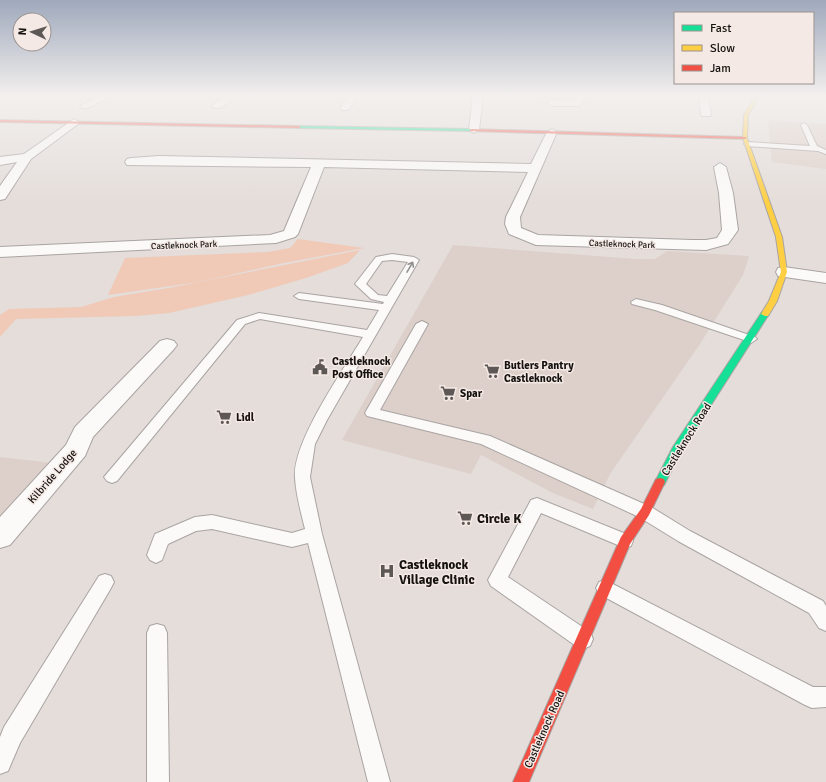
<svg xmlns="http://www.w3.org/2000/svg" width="826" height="782" viewBox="0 0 826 782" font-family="Signika,sans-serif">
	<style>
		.built { fill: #ddd0ca }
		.green { fill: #f0c9b7 }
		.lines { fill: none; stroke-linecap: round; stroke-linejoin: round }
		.lane-casing { stroke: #a9a4a2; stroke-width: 2 }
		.street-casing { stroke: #a9a4a2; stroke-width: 2 }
		.fast-casing { stroke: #a9a4a2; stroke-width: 2 }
		.slow-casing { stroke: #a9a4a2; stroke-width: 2 }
		.jam-casing { stroke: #a9a4a2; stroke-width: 2 }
		.lane { fill: #fbfaf9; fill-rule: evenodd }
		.street { fill: #fbfaf9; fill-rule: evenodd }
		.fast { fill: #16e098; fill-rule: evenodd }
		.slow { fill: #ffcf43; fill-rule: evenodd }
		.jam { fill: #f24e42; fill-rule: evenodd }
		.oneway { stroke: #939190 }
		.labels { text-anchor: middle; stroke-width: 3; stroke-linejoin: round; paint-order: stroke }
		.far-street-label { font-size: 9px; fill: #14110f; stroke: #f4e9e4 }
		.poi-label { font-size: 11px; font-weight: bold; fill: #14110f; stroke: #f4e9e4; text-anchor: start }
		.street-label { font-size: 11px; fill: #14110f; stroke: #f4e9e4 }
		.near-poi-label { font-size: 13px; font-weight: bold; fill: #14110f; stroke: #f4e9e4; text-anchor: start }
	</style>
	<rect width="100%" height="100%" fill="#e4ddda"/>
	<g class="built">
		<path d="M768,120l58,4v45l-54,-7z"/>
		<path d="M453,245l183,14h19l12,-8 82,5 -6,19 -43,69 -90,130 -17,35 -40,-16 -72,-38 -10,19 -129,-34z"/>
		<path d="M0,457l52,6 -52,60z"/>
	</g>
	<g class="green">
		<path d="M538,95h33l-3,7 -29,-1z"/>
		<path d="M298,239l66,9 -85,16 -80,18 -91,13 17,-37 143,-6 22,-4z"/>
		<path d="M360,250l-12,13 -42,15 -58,17 -79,18 -34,3 -119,3 -16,18v-22l9,-6 72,-2 33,-10 60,-10z"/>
	</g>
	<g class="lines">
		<g class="lane-casing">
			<g id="lane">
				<path d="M804,123l3,2 10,21 9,4v4l-8,-3 -71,-5 -3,-2 3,-2 63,4 -9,-21z"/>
				<path d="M392,254l22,3 5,3 -92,160 -12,24 -5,33 12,57 68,248h-22l-60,-239 -16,4 -80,-18 -16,2 -28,13 -6,16 -6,3 -6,-3 -3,-5 8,-21 40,-17 17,-2 80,18 13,-4c-4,-16 -9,-34 -10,-51 -3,-36 49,-109 68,-141l-103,-18 -15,5 -128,157 -5,2 -5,-2 -3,-4 133,-157 22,-7 108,17 12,-20 -80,-11 -5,-3 5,-3 84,11 1,-2 -13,-3 -16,-15 21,-27zM392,260l16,2 -21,34 -9,-1 -12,-11 16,-23z"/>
				<path d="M636,299l26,6 93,32 2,2 -6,4 -4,-2 -92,-31 -23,-6 -1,-2z"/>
				<path d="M422,321l6,3 -48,86 110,26 161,71 39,24 133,70 3,5v25l-7,-3 -10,-15 -131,-72 -39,-24 -158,-73 -114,-28 -2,-3 51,-89z"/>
				<path d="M537,498l94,38 2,5 -2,5 -6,2 -84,-35 -33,64 82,55 3,7 -3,7 -7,3 -7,-3 -85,-60 -3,-6 43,-80z"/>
				<path d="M105,574l6,2 3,6 -3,6 -91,155 -12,28 -8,3v-37l4,-10 95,-151z"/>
				<path d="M605,580l208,107h13v20l-14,1 -7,-3 -206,-111 -3,-6 3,-6z"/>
				<path d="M157,624l7,2 3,7 2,149h-22v-149l3,-7z"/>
			</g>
		</g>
		<g class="street-casing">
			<g id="street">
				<path d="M101,95h12l-25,13h-6l-2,-2z"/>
				<path d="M227,95h10l-17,13h-6l-2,-2 2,-2z"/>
				<path d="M350,95h9l-11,15h-6l-2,-2z"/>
				<path d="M473,95h10l-4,35 -5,3 -5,-3z"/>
				<path d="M578,95h9l-8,11h-27l-5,-3 5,-3 21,1z"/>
				<path d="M699,95h9l3,19 -1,2h-8l-1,-2z"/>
				<path d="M74,119l5,3 -1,2 -47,35 -26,40 -5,1v-14l17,-24 -17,3v-8l24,-3z"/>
				<path d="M552,129l5,3 -37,85 1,11 17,7 154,5h14l11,-2 5,-8 -3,-37 -5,-26 6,-4 6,4 7,26 5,37 -10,14 -22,6 -170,-5 -27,-11 -4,-10 1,-7 22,-45 -204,-5 -26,67 -3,3 -19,6 -276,14v-10l270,-12 14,-4 27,-64 -184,-2 -2,-3 2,-3 4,-1 28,-2 372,8 16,-32z"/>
				<path d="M784,267l42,6v10l-48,-7 -2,-4 2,-4z"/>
				<path d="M167,339l7,2 3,4 -3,4 -81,88 -8,19 -75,89 -10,3v-31l66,-72 9,-18 85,-86z"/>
			</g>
		</g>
		<g class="fast-casing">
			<g id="fast">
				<path d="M299,126l172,3 2,1 -2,1 -174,-3z"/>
				<path d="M762,312h6l1,2 -88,138 -17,33 -4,1 -4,-1 -1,-3 18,-35z"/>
			</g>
		</g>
		<g class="slow-casing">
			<path id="slow" d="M755,95h4l-11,20 -1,23 35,99 5,35 -10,29 -9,15h-3l-4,-2 8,-13 12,-29 -5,-35 -33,-99 1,-23z"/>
		</g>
		<g class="jam-casing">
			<g id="jam">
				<path d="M0,120l299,6 2,1 -2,1 -299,-6z"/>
				<path d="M471,129l274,8 2,1 -2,1 -276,-8z"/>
				<path d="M660,478l4,1 1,3 -16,33 -19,29 -101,238h-16l108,-245 20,-28 15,-30z"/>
			</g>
		</g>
		<use href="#lane" class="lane"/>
		<use href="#street" class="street"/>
		<use href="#fast" class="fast"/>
		<use href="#slow" class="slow"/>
		<use href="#jam" class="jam"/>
	</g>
	<defs><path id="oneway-shaft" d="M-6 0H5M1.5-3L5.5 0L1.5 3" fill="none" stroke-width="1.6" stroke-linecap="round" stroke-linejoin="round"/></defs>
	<use class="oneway" href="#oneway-shaft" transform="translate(410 267) rotate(-60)"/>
	<linearGradient id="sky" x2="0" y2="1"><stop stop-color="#9fa9bc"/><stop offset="0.47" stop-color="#f3f0ee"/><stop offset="1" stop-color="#f3f0ee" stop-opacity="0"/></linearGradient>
	<rect width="826" height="204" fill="url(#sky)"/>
	<defs>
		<g id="civic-bare" transform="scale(1.2)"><path d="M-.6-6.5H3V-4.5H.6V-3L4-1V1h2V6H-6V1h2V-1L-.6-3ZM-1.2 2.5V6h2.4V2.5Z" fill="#5d5856" stroke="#f4e9e4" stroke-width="2.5" paint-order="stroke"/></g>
		<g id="supermarket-bare" transform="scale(1.2)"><path d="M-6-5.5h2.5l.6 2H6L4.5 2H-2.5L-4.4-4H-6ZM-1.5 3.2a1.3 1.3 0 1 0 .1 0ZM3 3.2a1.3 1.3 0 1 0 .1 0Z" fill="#5d5856" stroke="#f4e9e4" stroke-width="2.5" paint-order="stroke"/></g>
		<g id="hospital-bare" transform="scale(1.2)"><path d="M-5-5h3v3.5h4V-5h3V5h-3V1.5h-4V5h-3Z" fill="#5d5856" stroke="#f4e9e4" stroke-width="2.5" paint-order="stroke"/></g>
	</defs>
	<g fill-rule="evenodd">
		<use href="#civic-bare" x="320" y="367"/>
		<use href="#supermarket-bare" x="492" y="371"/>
		<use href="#supermarket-bare" x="448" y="393"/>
		<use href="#supermarket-bare" x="224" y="417"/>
		<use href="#supermarket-bare" x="465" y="518"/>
		<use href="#hospital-bare" x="387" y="571"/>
	</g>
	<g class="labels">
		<g class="far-street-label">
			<text transform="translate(622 244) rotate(2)" y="3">Castleknock Park</text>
			<text transform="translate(184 245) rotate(-2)" y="3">Castleknock Park</text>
		</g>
		<g class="poi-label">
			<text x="332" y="365">Castleknock<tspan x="332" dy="13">Post Office</tspan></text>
			<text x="504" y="369">Butlers Pantry<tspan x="504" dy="13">Castleknock</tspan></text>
			<text x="460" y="397">Spar</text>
			<text x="236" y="421">Lidl</text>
		</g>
		<g class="street-label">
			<text transform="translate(686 439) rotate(-58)" y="4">Castleknock Road</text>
			<text transform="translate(52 476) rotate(-49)" y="4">Kilbride Lodge</text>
			<text transform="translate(544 729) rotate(-66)" y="4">Castleknock Road</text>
		</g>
		<g class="near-poi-label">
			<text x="477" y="523">Circle K</text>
			<text x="399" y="569">Castleknock<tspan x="399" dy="15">Village Clinic</tspan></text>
		</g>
	</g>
	<rect x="674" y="12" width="140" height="72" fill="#f4e9e4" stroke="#9a938f"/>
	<rect x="682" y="25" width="20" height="6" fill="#16e098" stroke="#9a938f"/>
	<text x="710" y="32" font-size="12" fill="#14110f">Fast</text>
	<rect x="682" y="45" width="20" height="6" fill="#ffcf43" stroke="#9a938f"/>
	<text x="710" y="52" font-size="12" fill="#14110f">Slow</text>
	<rect x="682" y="65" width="20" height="6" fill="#f24e42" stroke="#9a938f"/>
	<text x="710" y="72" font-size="12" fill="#14110f">Jam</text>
	<g transform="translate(32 32) rotate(274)"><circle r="19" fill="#f4e9e4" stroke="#9a938f"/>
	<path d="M0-3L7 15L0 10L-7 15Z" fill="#5d5856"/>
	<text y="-6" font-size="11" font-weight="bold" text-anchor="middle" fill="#14110f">N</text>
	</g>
</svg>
